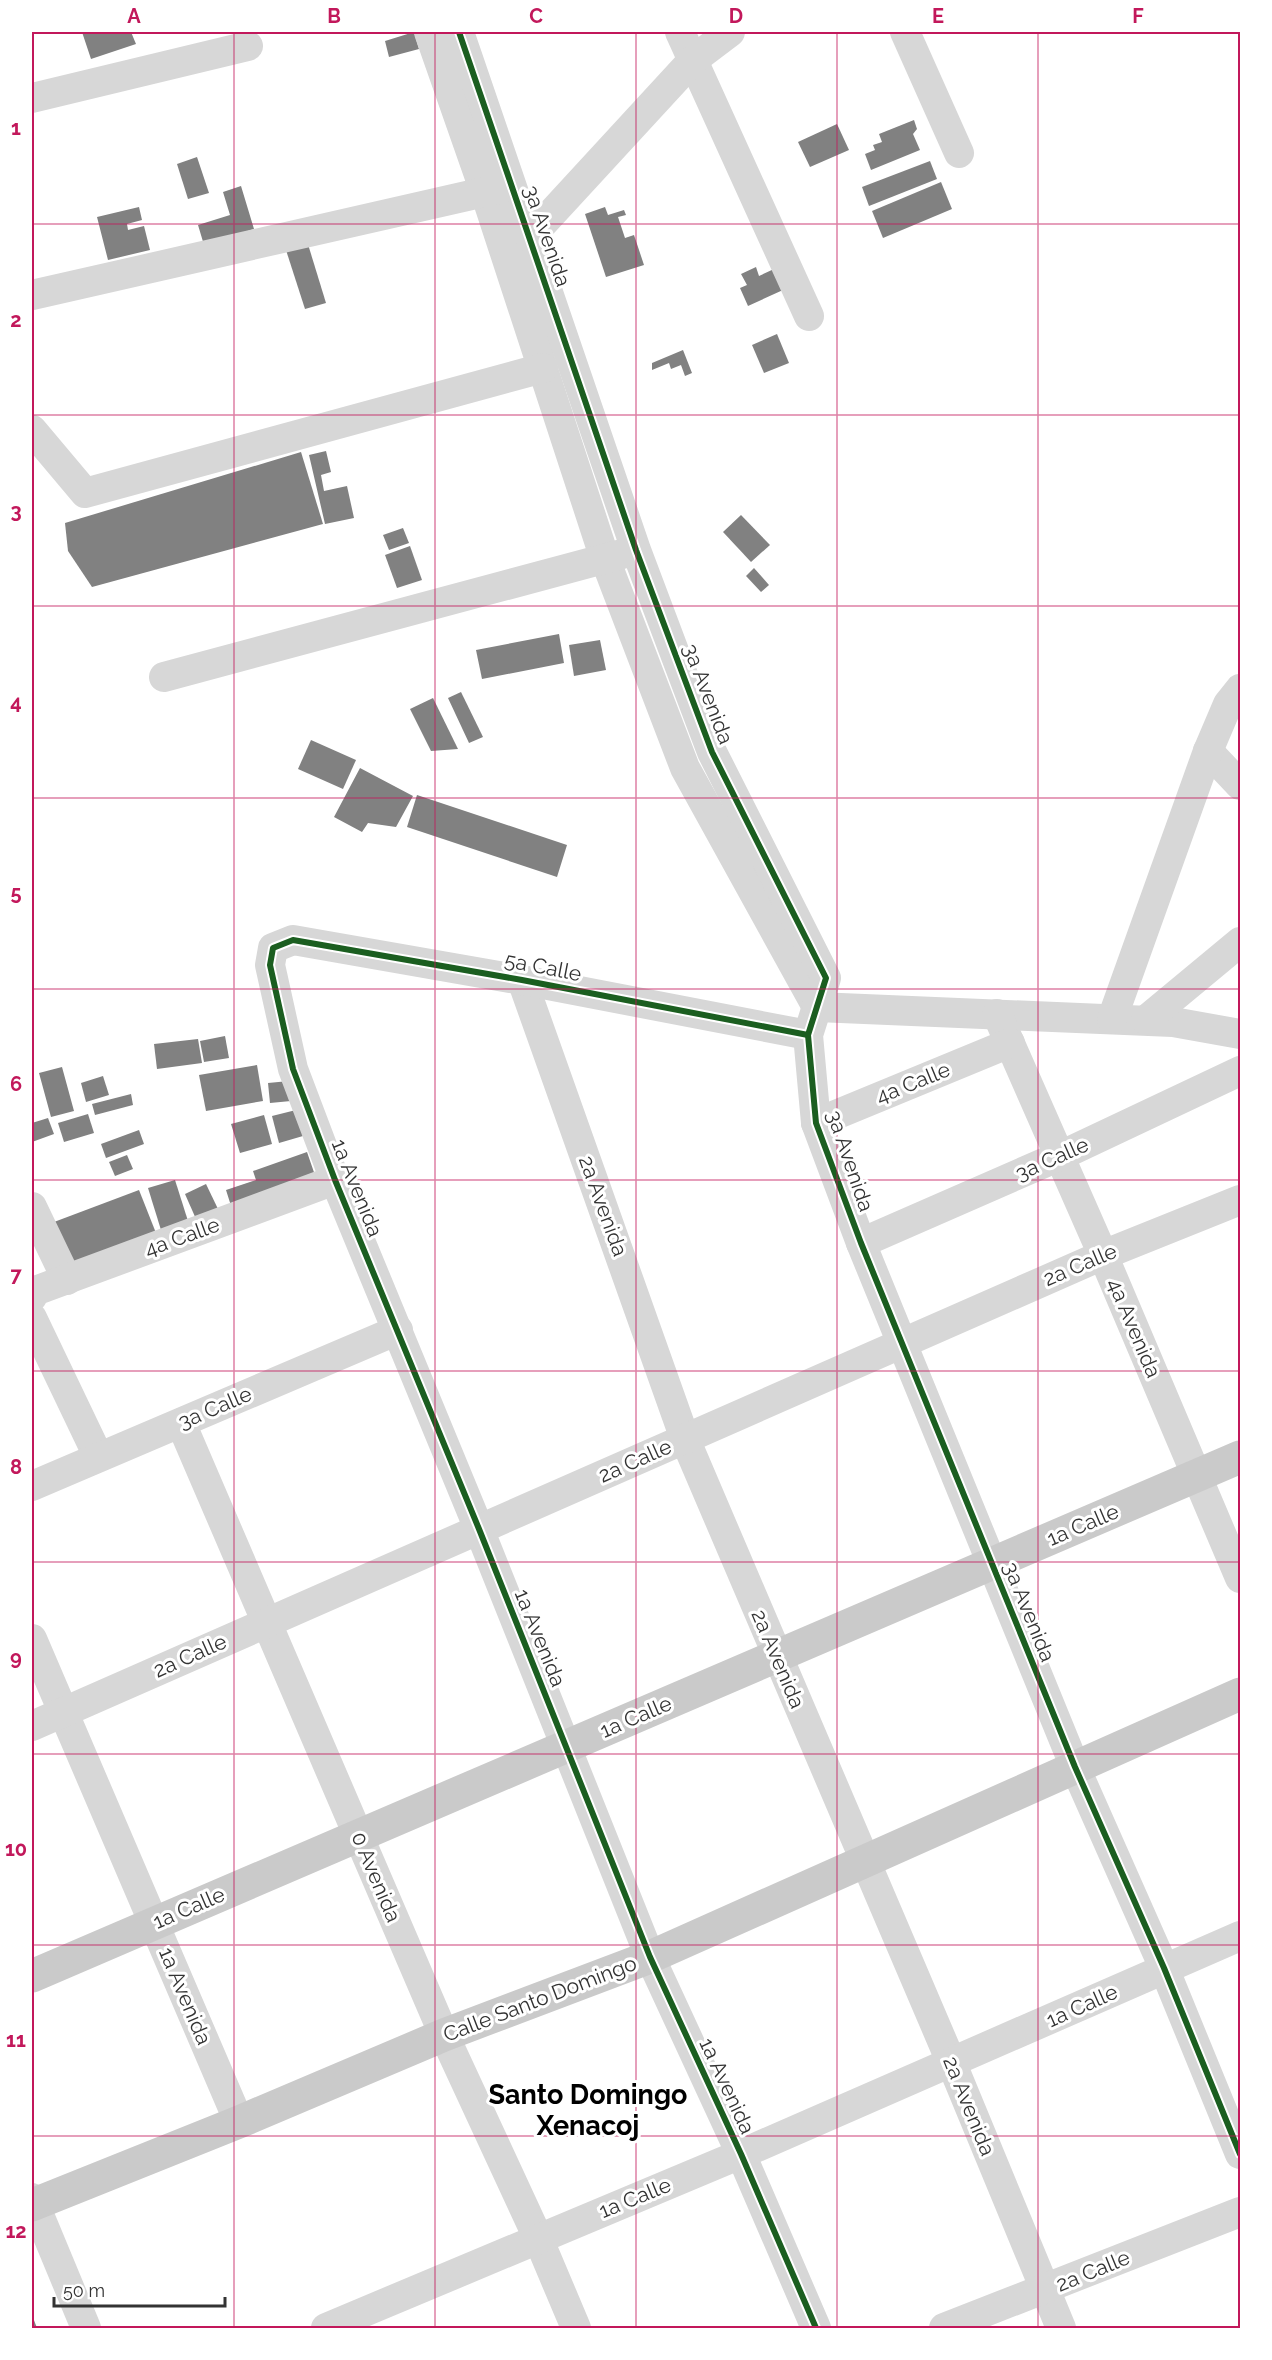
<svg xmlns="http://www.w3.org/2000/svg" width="1272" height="2360" viewBox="0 0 1272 2360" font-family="Raleway,sans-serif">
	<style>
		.building { fill: #818181 }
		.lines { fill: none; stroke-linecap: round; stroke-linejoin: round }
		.minor { stroke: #d7d7d7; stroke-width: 30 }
		.major { stroke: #cacaca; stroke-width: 33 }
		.cycleway-casing { stroke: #fff; stroke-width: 10 }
		.cycleway { stroke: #1b5e20; stroke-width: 6 }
		.grid { fill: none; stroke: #c2185b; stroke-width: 1.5; stroke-opacity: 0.55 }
		.labels { text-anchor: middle; stroke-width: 6; stroke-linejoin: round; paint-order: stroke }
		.street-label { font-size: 21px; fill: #333; stroke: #fff }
		.district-label { font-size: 27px; font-weight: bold; fill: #000; stroke: #fff }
		.neatline { fill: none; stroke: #c2185b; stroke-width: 2 }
		.grid-label { font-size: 20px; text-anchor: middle; font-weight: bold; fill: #c2185b }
	</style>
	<rect width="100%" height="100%" fill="#fff"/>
	<g class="building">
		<path d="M82,32h49l5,12 -45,15z"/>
		<path d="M414,32l5,17 -30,8 -4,-16z"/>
		<path d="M914,120l3,9 -4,5 7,16 -49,20 -6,-16 10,-4 -2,-5 9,-3 -3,-8z"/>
		<path d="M837,124l12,26 -39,17 -12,-25z"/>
		<path d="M197,157l12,36 -21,6 -11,-35z"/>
		<path d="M930,161l7,18 -68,27 -7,-19z"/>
		<path d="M941,182l11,27 -69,29 -11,-27z"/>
		<path d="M241,186l13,43 -50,16 -6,-20 32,-10 -7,-23z"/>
		<path d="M139,207l3,13 -15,4 1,6 16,-4 6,24 -42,10 -11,-43z"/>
		<path d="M605,207l3,8 16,-5 2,5 -8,2 7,21 9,-3 10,30 -38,12 -21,-63z"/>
		<path d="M307,241l19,62 -21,6 -20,-62z"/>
		<path d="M756,267l3,9 15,-7 9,21 -35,16 -8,-18 7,-3 -6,-11z"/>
		<path d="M777,334l12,29 -25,10 -12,-28z"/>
		<path d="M683,350l9,23 -7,3 -4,-11 -10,4 -2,-6 -17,7v-7z"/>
		<path d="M326,451l5,21 -10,3 3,16 23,-5 7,32 -29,6 -16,-69z"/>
		<path d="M301,452l22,72 -231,63 -24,-36 -3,-28z"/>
		<path d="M741,515l29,30 -19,17 -28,-30z"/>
		<path d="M403,528l6,15 -20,7 -6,-15z"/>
		<path d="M410,546l12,34 -25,8 -12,-33z"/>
		<path d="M754,568l15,17 -8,7 -15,-16z"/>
		<path d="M559,634l5,29 -82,16 -6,-29z"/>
		<path d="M600,640l6,30 -32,6 -5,-31z"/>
		<path d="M461,692l22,45 -14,6 -21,-45z"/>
		<path d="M433,698l25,51 -27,2 -21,-42z"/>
		<path d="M311,740l45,20 -13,29 -45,-20z"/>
		<path d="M360,768l53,28 -17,31 -28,-4 -6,9 -28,-15z"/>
		<path d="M417,795l150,50 -10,32 -150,-50z"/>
		<path d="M225,1036l4,22 -25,4 -4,-21z"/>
		<path d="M198,1039l4,24 -45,6 -3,-25z"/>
		<path d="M257,1065l6,36 -57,10 -7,-36z"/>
		<path d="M62,1067l12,44 -23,6 -12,-44z"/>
		<path d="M103,1076l6,19 -23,7 -5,-19z"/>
		<path d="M289,1081l2,20 -21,2 -2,-20z"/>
		<path d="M131,1094l2,11 -38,10 -3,-11z"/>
		<path d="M296,1110l7,26 -24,7 -7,-27z"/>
		<path d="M88,1114l6,19 -30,9 -6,-19z"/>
		<path d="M264,1115l8,29 -32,9 -9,-29z"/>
		<path d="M48,1118l6,16 -22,8v-19z"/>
		<path d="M139,1130l5,14 -38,14 -5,-14z"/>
		<path d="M307,1152l10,29 -85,28 -6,-19 30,-10 -3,-9z"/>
		<path d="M127,1155l6,14 -18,7 -6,-14z"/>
		<path d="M175,1180l13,41 -27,9 -13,-42z"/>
		<path d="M206,1184l12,25 -22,10 -11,-25z"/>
		<path d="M139,1190l17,43 -84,33 -18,-44z"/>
		<path d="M32,2315l5,13h-5z"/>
	</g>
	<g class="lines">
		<g class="minor">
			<path d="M429,32l56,160 120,367 80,209 132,239"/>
			<path d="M459,32l177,518 76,202 114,226 -18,57 8,88 45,120 214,524 89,201 76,186"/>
			<path d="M680,32l129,284"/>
			<path d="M905,32l54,121"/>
			<path d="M32,98l216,-52"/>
			<path d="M530,237l163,-177 37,-28"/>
			<path d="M32,295l470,-107"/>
			<path d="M32,430l53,63 458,-125"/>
			<path d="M164,677l458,-123"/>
			<path d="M1208,751l32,34"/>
			<path d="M522,980l163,459 267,625 109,264"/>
			<path d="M817,1007l356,15 67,12"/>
			<path d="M997,1014l106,241 137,323"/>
			<path d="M1112,1019l96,-268 20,-47 12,-15"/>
			<path d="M1146,1020l94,-78"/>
			<path d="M808,1035l-286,-55 -229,-40 -20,8 -3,17 23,104 42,111 144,349 171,428 91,197 75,174"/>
			<path d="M816,1123l194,-80"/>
			<path d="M32,1207l35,73"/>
			<path d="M861,1243l199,-87 180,-85"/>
			<path d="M32,1297l3,-6 300,-111"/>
			<path d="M32,1318l66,138"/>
			<path d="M181,1423l263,612 94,203 38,90"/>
			<path d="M32,1486l366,-156"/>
			<path d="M32,1639l207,483"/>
			<path d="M32,1726l1071,-471 137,-55"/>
			<path d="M32,2198l54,130"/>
			<path d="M326,2328l415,-174 499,-218"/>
			<path d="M944,2328l296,-116"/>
		</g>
		<g class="major">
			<path d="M32,1976l1208,-519"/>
			<path d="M32,2205l207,-83 205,-87 206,-78 590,-263"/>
		</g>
		<g class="cycleway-casing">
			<g id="cycleway">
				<path d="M459,32l177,518 76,202 114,226 -18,57 8,88 45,120 214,524 89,201 76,186"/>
				<path d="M808,1035l-286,-55 -229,-40 -20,8 -3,17 23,104 42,111 144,349 171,428 91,197 75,174"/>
			</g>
		</g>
		<use href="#cycleway" class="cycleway"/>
	</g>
	<path class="grid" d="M234,32v2296M435,32v2296M636,32v2296M837,32v2296M1038,32v2296M32,224h1208M32,415h1208M32,606h1208M32,798h1208M32,989h1208M32,1180h1208M32,1371h1208M32,1562h1208M32,1754h1208M32,1945h1208M32,2136h1208"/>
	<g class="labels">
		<g class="street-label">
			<text transform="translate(547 236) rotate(71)" y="7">3a Avenida</text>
			<text transform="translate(708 694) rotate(69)" y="7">3a Avenida</text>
			<text transform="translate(543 967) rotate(11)" y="7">5a Calle</text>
			<text transform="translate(913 1083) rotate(-22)" y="7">4a Calle</text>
			<text transform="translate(1052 1159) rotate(-24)" y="7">3a Calle</text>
			<text transform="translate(850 1161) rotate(71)" y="7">3a Avenida</text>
			<text transform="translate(357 1188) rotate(68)" y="7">1a Avenida</text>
			<text transform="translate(603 1206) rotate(70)" y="7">2a Avenida</text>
			<text transform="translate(182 1237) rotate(-20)" y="7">4a Calle</text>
			<text transform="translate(1080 1265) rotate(-23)" y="7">2a Calle</text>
			<text transform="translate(1134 1328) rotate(67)" y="7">4a Avenida</text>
			<text transform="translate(215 1408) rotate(-23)" y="7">3a Calle</text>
			<text transform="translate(635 1461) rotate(-24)" y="7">2a Calle</text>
			<text transform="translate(1083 1525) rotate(-23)" y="7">1a Calle</text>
			<text transform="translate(1029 1612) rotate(68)" y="7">3a Avenida</text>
			<text transform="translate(540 1638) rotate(68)" y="7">1a Avenida</text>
			<text transform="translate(190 1656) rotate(-24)" y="7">2a Calle</text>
			<text transform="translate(778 1659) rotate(67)" y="7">2a Avenida</text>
			<text transform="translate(636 1717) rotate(-23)" y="7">1a Calle</text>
			<text transform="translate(376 1877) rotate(67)" y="7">0 Avenida</text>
			<text transform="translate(189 1908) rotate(-23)" y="7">1a Calle</text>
			<text transform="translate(185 1996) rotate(67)" y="7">1a Avenida</text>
			<text transform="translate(540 1999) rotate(-21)" y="7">Calle Santo Domingo</text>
			<text transform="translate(1082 2006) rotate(-24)" y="7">1a Calle</text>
			<text transform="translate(727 2086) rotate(65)" y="7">1a Avenida</text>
			<text transform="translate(969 2106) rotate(68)" y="7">2a Avenida</text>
			<text transform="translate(635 2198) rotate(-22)" y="7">1a Calle</text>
			<text transform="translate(1093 2271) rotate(-22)" y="7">2a Calle</text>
		</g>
		<g class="district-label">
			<text x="588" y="2104">Santo Domingo<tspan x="588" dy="31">Xenacoj</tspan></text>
		</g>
	</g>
	<rect width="1272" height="2360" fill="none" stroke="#ffffff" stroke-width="66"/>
	<path d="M54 2297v9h171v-9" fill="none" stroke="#333333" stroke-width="3"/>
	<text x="63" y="2297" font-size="18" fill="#333333" stroke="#ffffff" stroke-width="4.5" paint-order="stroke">50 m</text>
	<rect x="33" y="33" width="1206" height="2294" class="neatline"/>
	<g class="grid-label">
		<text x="134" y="23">A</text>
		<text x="334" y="23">B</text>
		<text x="536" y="23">C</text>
		<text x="736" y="23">D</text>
		<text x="938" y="23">E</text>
		<text x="1138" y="23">F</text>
		<text x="16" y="135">1</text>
		<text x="16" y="327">2</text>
		<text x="16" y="518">3</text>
		<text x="16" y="709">4</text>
		<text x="16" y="900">5</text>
		<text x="16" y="1091">6</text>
		<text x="16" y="1282">7</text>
		<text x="16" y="1474">8</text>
		<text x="16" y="1665">9</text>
		<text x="16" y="1856">10</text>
		<text x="16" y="2047">11</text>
		<text x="16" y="2238">12</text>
	</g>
</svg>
